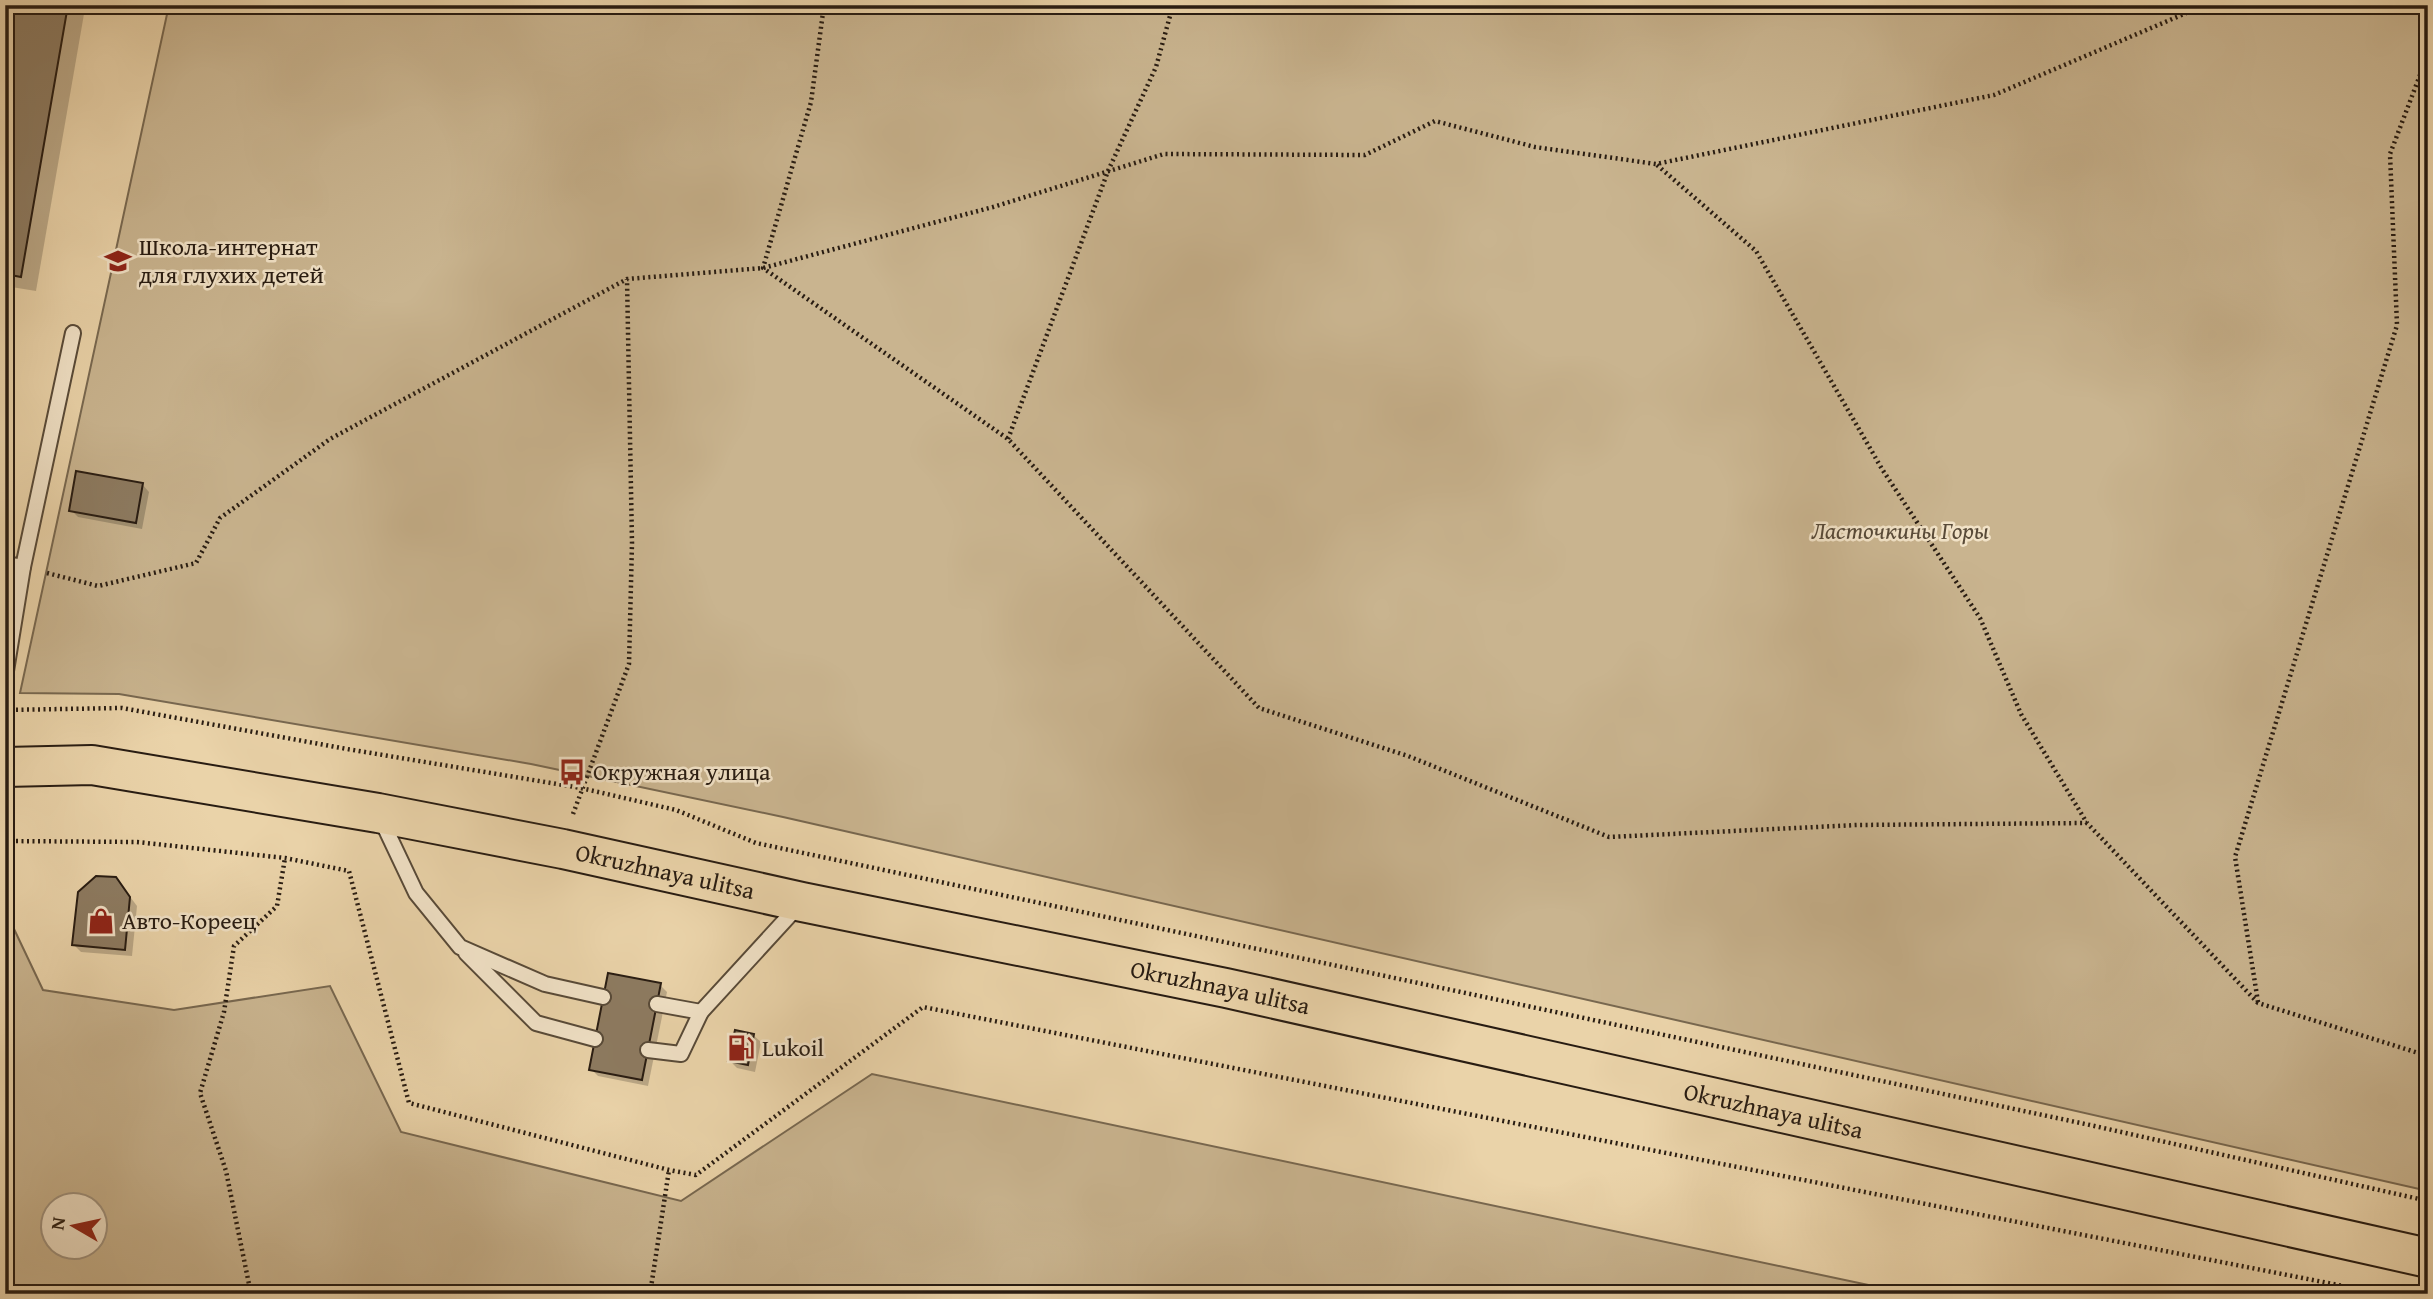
<svg xmlns="http://www.w3.org/2000/svg" width="2433" height="1299" viewBox="0 0 2433 1299" font-family="'Gentium Book Plus',serif">
	<style>
		.green { fill: #c9b48f; stroke: #786850; stroke-width: 2; fill-rule: evenodd }
		.shadow { fill: #0003 }
		.building { fill: #8d7b61; stroke: #281c12; stroke-width: 2 }
		.lines { fill: none; stroke-linecap: round; stroke-linejoin: round }
		.lane-casing { stroke: #584a38; stroke-width: 18 }
		.primary-casing { stroke: #281c12; stroke-width: 42 }
		.path { stroke: #281c12; stroke-width: 4.5; stroke-dasharray: 2 3.5; stroke-linecap: butt }
		.lane { stroke: #f1e2c7; stroke-width: 14 }
		.primary { stroke: #ead3a9; stroke-width: 38 }
		.labels { text-anchor: middle; stroke-width: 5; stroke-linejoin: round; paint-order: stroke }
		.poi-label { font-size: 24px; fill: #281c12; stroke: #f1e2c7; text-anchor: start }
		.park-label { font-size: 24px; font-style: italic; fill: #584a38; stroke: #f1e2c7 }
		.street-label { font-size: 24px; fill: #281c12; stroke: #f1e2c7 }
	</style>
	<rect width="100%" height="100%" fill="#ead3a9"/>
	<filter id="stains"><feTurbulence type="fractalNoise" baseFrequency=".00286" numOctaves="4"/><feColorMatrix values="0 0 0 0 .2 0 0 0 0 .09 0 0 0 0 .02 0 0 0 .5 -.17"/></filter>
	<radialGradient id="worn" r=".72"><stop offset=".6" stop-color="#630" stop-opacity="0"/><stop offset="1" stop-color="#630" stop-opacity=".3"/></radialGradient>
	<g class="green">
		<path d="M169,5h2259v1186l-1645,-374 -252,-53 -412,-70 -99,-1z"/>
		<path d="M5,910l38,80 131,20 156,-24 71,146 280,69 191,-127 1039,220h-1906zM52,1204h42v42h-42z"/>
	</g>
	<g class="shadow">
		<path d="M5,5h71l8,9 -48,277 -31,-5z"/>
		<path d="M142,484l7,8 -7,37 -64,-12 -7,-7z"/>
		<path d="M116,878l21,28 -5,50 -51,-4 -7,-7z"/>
		<path d="M660,985l7,7 -19,94 -50,-10 -7,-7z"/>
		<path d="M753,1035l8,7 -6,30 -18,-4 -7,-7z"/>
	</g>
	<g class="building">
		<path d="M5,5h63l-47,272 -16,-3z"/>
		<path d="M76,471l67,12 -7,40 -67,-12z"/>
		<path d="M96,876l20,1 14,20 -5,53 -53,-5 6,-53z"/>
		<path d="M608,973l53,10 -19,97 -53,-10z"/>
		<path d="M735,1030l19,4 -6,31 -20,-4z"/>
	</g>
	<g class="lines">
		<g class="lane-casing">
			<g id="lane">
				<path d="M5,564l18,3"/>
				<path d="M5,677l18,-110 50,-234"/>
				<path d="M380,817l36,76 44,54 85,37 58,13"/>
				<path d="M466,953l70,70 59,16"/>
				<path d="M657,1004l44,8 99,-108"/>
				<path d="M648,1050l33,4 20,-42"/>
			</g>
		</g>
		<g class="primary-casing">
			<g id="primary">
				<path id="s1" d="M5,767l87,-2 286,48 185,36 239,53 424,86 1202,270"/>
			</g>
		</g>
		<g class="path">
			<path d="M824,5l-13,97 -48,166 245,171 251,269 149,48 201,81 248,-12 230,-2"/>
			<path d="M1657,165l99,86 126,218 98,149 41,96 66,109 171,180 170,53"/>
			<path d="M1008,439l100,-268 48,-104 17,-62"/>
			<path d="M47,573l51,13 98,-23 24,-45 110,-79 297,-160 136,-11 230,-61 171,-53 201,1 70,-34 100,26 121,17 338,-69 211,-90"/>
			<path d="M5,710l117,-2 225,41 234,39 95,22 80,33 1334,282 338,76"/>
			<path d="M573,814l56,-150 3,-121 -5,-264"/>
			<path d="M5,841l132,1 148,16 64,13 60,232 260,67 27,5 227,-168 1461,287"/>
			<path d="M2258,1002l-23,-145 162,-532 -7,-171 38,-100"/>
			<path d="M251,1294l-25,-123 -26,-78 24,-81 10,-66 43,-40 8,-48"/>
			<path d="M650,1294l19,-124"/>
		</g>
		<use href="#lane" class="lane"/>
		<use href="#primary" class="primary"/>
	</g>
	<defs>
		<g id="school-bare" transform="scale(2.1)"><path d="M0-5L7-2L0 1L-7-2ZM-4 1L0 2.5L4 1V4Q0 6-4 4Z" fill="#8f2418" stroke="#f1e2c7" stroke-width="2.5" paint-order="stroke"/></g>
		<g id="bus-bare" transform="scale(2.1)"><path d="M-5-6H5V4H4V6H2V4H-2V6H-4V4H-5ZM-3.5-4V0h7V-4ZM-3.5 1.2v1.5H-2V1.2ZM2 1.2v1.5H3.5V1.2Z" fill="#8f2418" stroke="#f1e2c7" stroke-width="2.5" paint-order="stroke"/></g>
		<g id="shop-bare" transform="scale(2.1)"><path d="M-5-2.5h2.3a2.7 3.5 0 0 1 5.4 0H5L5.5 6h-11ZM-1.5-2.5h3a1.5 2.3 0 0 0-3 0Z" fill="#8f2418" stroke="#f1e2c7" stroke-width="2.5" paint-order="stroke"/></g>
		<g id="fuel-bare" transform="scale(2.1)"><path d="M-5.5-6h7V0h2V4h1.3V-2.5L3-4.5l.8-.8L6-3V5H2.5V1h-1V6h-7ZM-4.2-4.7v3.2H.2V-4.7Z" fill="#8f2418" stroke="#f1e2c7" stroke-width="2.5" paint-order="stroke"/></g>
	</defs>
	<g fill-rule="evenodd">
		<use href="#school-bare" x="118" y="261"/>
		<use href="#bus-bare" x="572" y="772"/>
		<use href="#shop-bare" x="101" y="921"/>
		<use href="#fuel-bare" x="741" y="1048"/>
	</g>
	<g class="labels">
		<g class="poi-label">
			<text x="139" y="255">Школа-интернат<tspan x="139" dy="28">для глухих детей</tspan></text>
			<text x="593" y="780">Окружная улица</text>
			<text x="122" y="929">Авто-Кореец</text>
			<text x="762" y="1056">Lukoil</text>
		</g>
		<g class="park-label">
			<text x="1900" y="539">Ласточкины Горы</text>
		</g>
		<g class="street-label">
			<text dy="8" stroke="none"><textPath href="#s1" startOffset="670">Okruzhnaya ulitsa</textPath></text>
			<text dy="8" stroke="none"><textPath href="#s1" startOffset="1237">Okruzhnaya ulitsa</textPath></text>
			<text dy="8" stroke="none"><textPath href="#s1" startOffset="1804">Okruzhnaya ulitsa</textPath></text>
		</g>
	</g>
	<rect width="2433" height="1299" fill="none" stroke="#ead3a9" stroke-width="28"/>
	<rect x="7" y="7" width="2419" height="1285" fill="none" stroke="#281c12" stroke-width="3.5"/>
	<rect x="14" y="14" width="2405" height="1271" fill="none" stroke="#281c12" stroke-width="2"/>
	<g transform="translate(74 1226) rotate(279)"><circle r="33" fill="#f1e2c7" stroke="#a1937f" stroke-width="2"/>
	<path d="M0-5L12 26L0 18L-12 26Z" fill="#8f2418"/>
	<text y="-10" font-size="19" font-weight="bold" text-anchor="middle" fill="#281c12">N</text>
	</g>
	<rect width="100%" height="100%" filter="url(#stains)"/>
	<rect width="100%" height="100%" fill="url(#worn)"/>
</svg>
